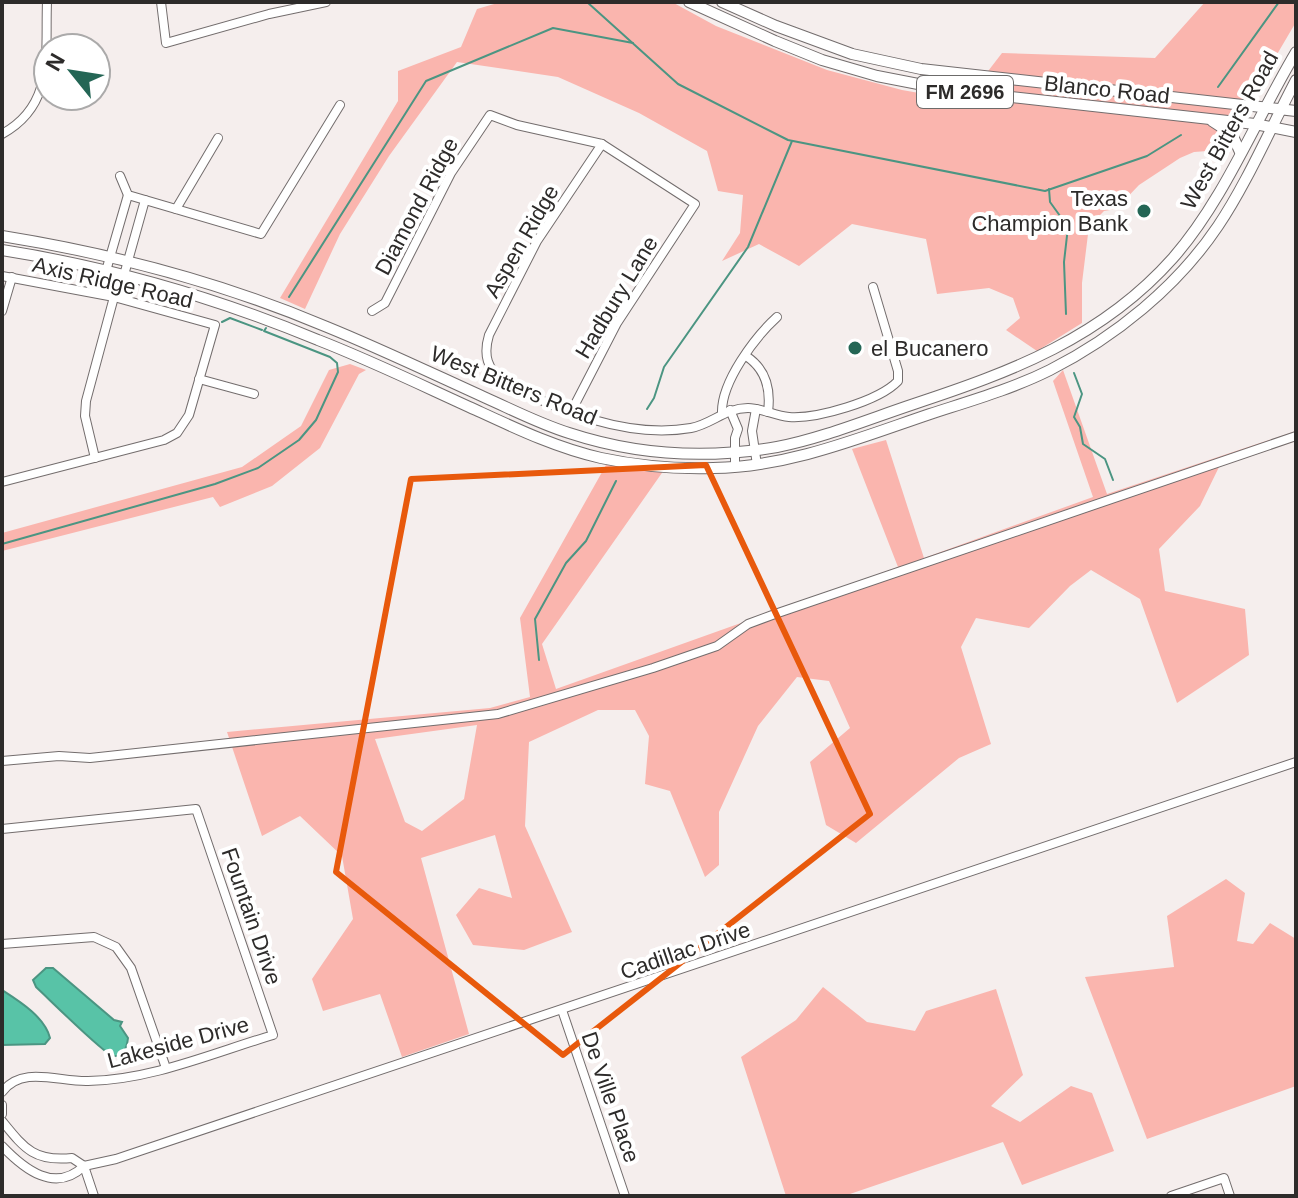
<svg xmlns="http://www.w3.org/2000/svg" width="1298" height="1198" viewBox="0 0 1298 1198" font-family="Arial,sans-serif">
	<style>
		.green { fill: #fab5ae; fill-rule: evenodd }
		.water { fill: #58c3a7; stroke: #4b9582; stroke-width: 2 }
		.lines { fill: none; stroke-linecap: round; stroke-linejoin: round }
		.stream { stroke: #4b9582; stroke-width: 2 }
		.minor-casing { stroke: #736d6d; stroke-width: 10 }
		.major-casing { stroke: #736d6d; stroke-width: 12 }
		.minor { stroke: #fff; stroke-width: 8 }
		.major { stroke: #fff; stroke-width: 10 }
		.marked { fill: none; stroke: #e8590c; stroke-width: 6; stroke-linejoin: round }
		.poi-dot { fill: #246655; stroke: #fff; stroke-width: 3 }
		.labels { text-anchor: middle; stroke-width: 8; stroke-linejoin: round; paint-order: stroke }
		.shield { fill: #fff; stroke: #6c6b6a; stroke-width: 2 }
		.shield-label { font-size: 20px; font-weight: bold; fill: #2d2b2a }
		.street-label { font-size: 22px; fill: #2d2b2a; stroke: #fff }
		.poi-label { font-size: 22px; fill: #2d2b2a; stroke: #fff; text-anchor: end }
	</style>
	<rect width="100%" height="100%" fill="#f5eeed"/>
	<g class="green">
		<path d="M501,2h171l44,24 111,44 75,20 63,11 37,-48 153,5 50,-56h91v20l-75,128 -27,2 -14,6 -41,27 -23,24 -12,2 -15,15 -7,57v40l-45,28 -31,-21 14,-12 -7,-20 -24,-10 -52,6 -11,-55 -74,-15 -53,42 -40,-22 -37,17 18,-28 3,-38 -25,-4 -11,-40 -68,-38 -81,-36 -101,-15 -68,94 -49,78 -35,75 -25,-11 118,-197v-30l63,-24 16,-38z"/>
		<path d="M350,364l16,6 -7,4 -39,74 -48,38 -52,21 -7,-10 -211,54v-18l240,-66 59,-41 28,-56z"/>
		<path d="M1063,370l44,124 189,-63v10l-77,26 -19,39 -41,43 6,42 80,18 4,46 -72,48 -37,-104 -49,-29 -21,16 -41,42 -53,-10 -15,29 30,97 -32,14 -103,85 -30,-18 -16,-63 40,-34 -21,-47 -32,-4 -39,49 -39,86v53l-14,12 -35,-86 -25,-7 4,-48 -14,-26h-37l-69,32 -4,84 47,106 -48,18 -51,-5 -17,-30 23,-27 33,10 -17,-63 -74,23 48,176 -67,23 -22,-63 -57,17 -11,-32 41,-60 -11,-63 -42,-40 -38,20 -35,-104 263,-24 40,-11 -10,-79 86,-153 58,5 -122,174 14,45 342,-122 -46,-118 34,-9 38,118 169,-61 -40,-116zM477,725l-13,74 -42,32 -17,-9 -30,-83z"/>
		<path d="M1226,879l19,14 -8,48 16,3 17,-21 26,16v147l-149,53 -62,-162 89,-10 -7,-51z"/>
		<path d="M823,987l44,35 48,9 11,-20 70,-22 27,86 -32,31 29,16 51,-36 21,7 22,58 -92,34 -19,-43 -159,54h-58l-45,-139 55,-37z"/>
	</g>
	<g class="water">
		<path d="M46,968h7l61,52 8,2 -2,4 8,12c-1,9 -4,19 -15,18 -8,-1 -66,-59 -77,-69l-3,-7z"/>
		<path d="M2,990c17,11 43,27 48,48l-5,6 -43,1z"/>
	</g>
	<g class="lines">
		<g class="stream">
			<path d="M587,2l91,82 110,56 257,51 102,-35 34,-21"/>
			<path d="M1218,87l61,-85"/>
			<path d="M1049,189l1,13 18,25 -4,35 2,52"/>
			<path d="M289,297l137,-216 127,-53 80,15"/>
			<path d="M222,322l8,-4 32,12"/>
			<path d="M1074,373l8,21 -8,23 6,10 3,17 22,15 8,21"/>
			<path d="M647,409l7,-11 10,-31 84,-120 44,-106"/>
			<path d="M2,544l213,-60 43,-16 41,-28 17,-20 22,-48 -1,-9 -7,-6 -66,-26 2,-3"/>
			<path d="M539,660l-4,-41 31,-56 20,-22 30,-60"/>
		</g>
		<g class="minor-casing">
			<g id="minor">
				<path d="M161,2l5,41 103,-29 57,-12"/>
				<path d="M2,134c53,-29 43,-80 45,-132"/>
				<path d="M602,144l-65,97 -48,94c-6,20 -2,34 15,47 55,29 123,57 187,46 21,-4 34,-20 57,-20 14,0 27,8 41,9 28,2 90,-16 109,-36v-10l-25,-84"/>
				<path d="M120,176l8,19 133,39 79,-129"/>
				<path d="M176,209l42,-71"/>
				<path d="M106,271l22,-76"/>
				<path d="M124,275l21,-75"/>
				<path d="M2,276l112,21 101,28 -26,90 -12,18 -13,7 -162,42"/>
				<path d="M2,311l10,-34"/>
				<path d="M372,311l13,-8 66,-130 39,-58 27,10 85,19 93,60 -78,119 -46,89"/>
				<path d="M746,356c20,13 25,33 22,56"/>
				<path d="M199,379l55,15"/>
				<path d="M756,409l-4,22 5,34"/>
				<path d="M730,410l8,19 -3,9v29"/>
				<path d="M722,413c-1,-31 33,-76 55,-96"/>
				<path d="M95,458l-10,-42 1,-15 28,-104"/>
				<path d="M2,761l57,-5 31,2 408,-44 155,-46 64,-22 31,-22 27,-10 521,-178"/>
				<path d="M2,829l194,-20 77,226c-60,18 -122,45 -185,46 -29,1 -66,-16 -86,11"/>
				<path d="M2,944l92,-7 22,10 15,21 35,100"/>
				<path d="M562,1010l63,186"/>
				<path d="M2,1105v9"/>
				<path d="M2,1121c22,27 32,41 70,37l12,8"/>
				<path d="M2,1146c22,23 53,48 82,20"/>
				<path d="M84,1166l32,-7 1180,-397"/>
				<path d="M84,1166l10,30"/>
				<path d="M1171,1196l53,-18 6,18"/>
			</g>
		</g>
		<g class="major-casing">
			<g id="major">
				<path d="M689,2l86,39 47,19 55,16 72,14 306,34 41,8"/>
				<path d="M722,2l54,24 76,28 69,15 375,42"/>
				<path d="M1212,121l20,13 8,18"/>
				<path d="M2,236c112,18 221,47 325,91 54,22 106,47 159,71 27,12 54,26 83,35 67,22 139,26 208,14 46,-9 92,-28 137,-43 97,-32 188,-66 259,-146 51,-58 83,-139 123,-206"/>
				<path d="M2,250c108,17 215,48 316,90 54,21 105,46 158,70 41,19 81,38 125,48 37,8 75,11 112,10 76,-1 146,-30 217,-54 40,-13 82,-25 120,-44 65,-33 127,-83 168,-144 29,-43 53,-99 78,-146"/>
			</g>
		</g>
		<use href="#minor" class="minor"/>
		<use href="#major" class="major"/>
	</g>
	<path class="marked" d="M706,465l164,349 -307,241 -227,-183 75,-393z"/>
	<g class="poi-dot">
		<circle cx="1144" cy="211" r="8"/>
		<circle cx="855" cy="348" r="8"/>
	</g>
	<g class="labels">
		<rect class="shield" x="917" y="76" width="96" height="32" rx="6"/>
		<g class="shield-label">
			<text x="965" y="99">FM 2696</text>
		</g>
		<g class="street-label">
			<text transform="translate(1107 89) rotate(6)" y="8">Blanco Road</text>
			<text transform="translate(1229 130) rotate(-61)" y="8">West Bitters Road</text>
			<text transform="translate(416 206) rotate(-62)" y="8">Diamond Ridge</text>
			<text transform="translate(521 241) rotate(-60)" y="8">Aspen Ridge</text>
			<text transform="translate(113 282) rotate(13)" y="8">Axis Ridge Road</text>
			<text transform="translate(616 297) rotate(-59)" y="8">Hadbury Lane</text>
			<text transform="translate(514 385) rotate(22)" y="8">West Bitters Road</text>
			<text transform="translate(252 916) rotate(71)" y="8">Fountain Drive</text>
			<text transform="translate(685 950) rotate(-19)" y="8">Cadillac Drive</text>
			<text transform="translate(178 1042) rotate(-15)" y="8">Lakeside Drive</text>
			<text transform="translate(611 1097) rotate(71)" y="8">De Ville Place</text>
		</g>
		<g class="poi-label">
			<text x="1128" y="206">Texas<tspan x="1128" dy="25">Champion Bank</tspan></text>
			<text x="871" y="356" text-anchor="start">el Bucanero</text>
		</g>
	</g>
	<rect width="1298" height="1198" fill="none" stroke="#2d2b2a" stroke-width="8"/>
	<g transform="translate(72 72) rotate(300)"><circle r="38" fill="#ffffff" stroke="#abaaaa" stroke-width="2"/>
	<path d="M0-6L14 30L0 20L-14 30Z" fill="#246655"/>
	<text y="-12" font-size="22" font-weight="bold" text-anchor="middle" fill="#2d2b2a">N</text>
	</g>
</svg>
